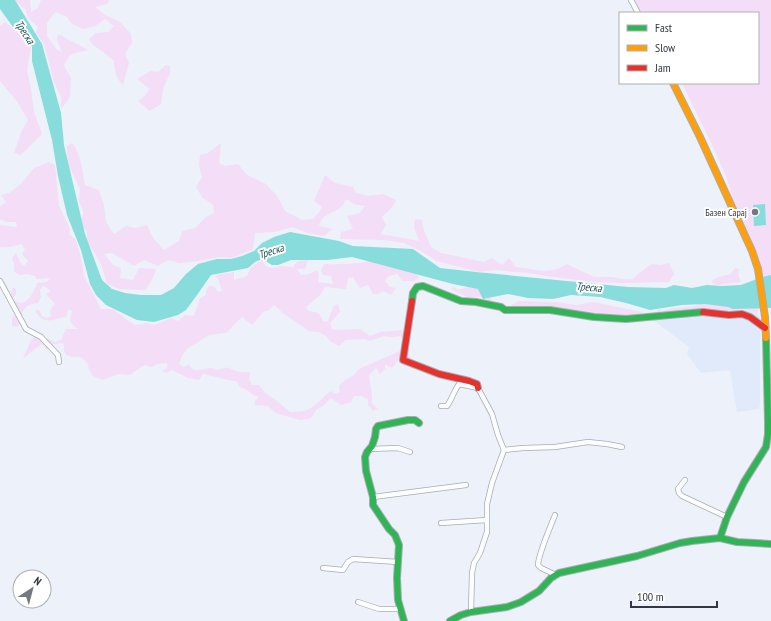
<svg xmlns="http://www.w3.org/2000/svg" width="771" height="621" viewBox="0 0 771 621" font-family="'PT Sans Narrow',sans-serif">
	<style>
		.built { fill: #e0eafb }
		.green { fill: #f4ddf7 }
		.water { fill: #89dcdc }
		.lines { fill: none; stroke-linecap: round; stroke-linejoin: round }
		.street-casing { stroke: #a8acb3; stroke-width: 6 }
		.fast-casing { stroke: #a8acb3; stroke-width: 8 }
		.slow-casing { stroke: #a8acb3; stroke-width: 8 }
		.jam-casing { stroke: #a8acb3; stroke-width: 8 }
		.street { stroke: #fcfdfe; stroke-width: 4.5 }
		.fast { stroke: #30b455; stroke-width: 6 }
		.slow { stroke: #ff9f0a; stroke-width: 6 }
		.jam { stroke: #e5322d; stroke-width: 6 }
		.poi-dot { fill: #737881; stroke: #fff; stroke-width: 1.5 }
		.labels { text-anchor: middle; stroke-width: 4; stroke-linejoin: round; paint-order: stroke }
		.poi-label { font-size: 10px; fill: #323741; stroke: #fff; text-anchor: end }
		.water-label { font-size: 11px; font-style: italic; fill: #1b4f4e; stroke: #fff }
	</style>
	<rect width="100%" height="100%" fill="#edf1f9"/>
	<path class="built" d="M699,309l18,2 30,-2 10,5 3,4v85l-1,6 -22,3 -7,-42 -29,3 -14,-19 2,-7 -37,-28 23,-7z"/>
	<g class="green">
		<path d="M15,0h15l1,12 7,-4 3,-8h68l-2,4 -12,3 10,8 15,7 11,12 1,9 -7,11 4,9 -6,22c-7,-7 -9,-15 -9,-24l-11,-9 -10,-7 -4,-6 7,-6 12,-1 6,-6 -9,-7 -10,7 -11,3 -12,-5 -6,-8 -11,-4 -8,11v13l9,13 6,3 -5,-12 1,-6 30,16c-13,3 -19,2 -24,16l7,12 -1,19 -9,12v-12l-7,-15 -10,-38 -8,-12 2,-5 -10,-9 -3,-9 -10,-8z"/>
		<path d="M633,0h138v275l-9,2c-5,-29 -18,-53 -30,-80l-1,-6 -5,-15 -13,-29 -31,-64h76v-70h-118z"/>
		<path d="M5,22l13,11 13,15 -4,22 4,19 3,23 8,22 -21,21 -7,-2 8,-23 6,-10 -12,-20 -16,-19v-55z"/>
		<path d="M166,65l4,1v7l-7,16 -2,15 -11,7 -12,-10 6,-4 6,-8 -13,-10 14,-8 7,1z"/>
		<path d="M72,143c8,7 11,31 13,42l14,5 5,15 2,17 8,12 12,-8 9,2 12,-3 6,13 11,12 15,-9 3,-10 13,-3 11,-11 8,-4 -1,-8 -11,-8 -6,-10 6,-10 -3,-12 1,-10 8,-2 13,-10 -2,20 6,3 13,-2 9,11 19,9 11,12 8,15 17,9 11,-1 7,-8 2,-4 -8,-6 11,-26 10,8 18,4 3,6 13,3 14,-2 13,6 -3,6 -11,11 4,8 -5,9 38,7 -5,-14 1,-8 7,1 1,8 8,19 10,6 43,9 8,-4 10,7 7,-7 7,9 28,4 14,-2 9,-5 27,13h18l9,2h12l10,-9 9,-6 8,1 9,-2 5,11 -5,8 -44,1 -31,-1 -48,-6 -16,-3 -16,-1 -17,-2 -18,2 -42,-11 -18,-11 -15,-7 -20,-3 -44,-1 1,-7 12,-3 -6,-13 13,-3 5,-7 -11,-2 -7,-5c-2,2 -4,6 -6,8 -8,7 -19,6 -22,19l14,3 -9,7 -17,-3 -14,-6 -18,5 -20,1 -2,16 -21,9 -13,-1 -20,4 -20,2 -11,-3 -10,6 -14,-6 -10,6 -22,-13 -8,1 9,11 8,3 -1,10 13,2 6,-12 17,1 -3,9 -8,12 -26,-1 -12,-5 -6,-20 -14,-23v-9l-8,-10 5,-9 -5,-12 1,-12 -13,-27v-16z"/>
		<path d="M49,162l6,3 4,41 11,23 -1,5 7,6 6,22 2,14 12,23 5,10h11l23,16 12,-2 8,2 16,-7 7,3 7,-6 9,1 6,-18 6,-3v-5l3,-4h5l4,6 4,-1 -3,-10 -4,-6 19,-3v8l13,-4 4,-9 11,-7 5,7 7,1 6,-2 13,1 5,-6 10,-1 -3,9h-8l4,6 9,-1 6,-4 3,4 -1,8 15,2 -2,-8 -8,-1 -2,-5 3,-6c6,0 11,1 16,0 14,0 28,-2 42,-5l6,8 12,-4 16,6 3,9 -5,3h-12l-4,-7 -9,2 -4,5 5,6 6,1 -5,7 -8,-4 -5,3h-5l-5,-9 -8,3 -7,-11 -5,1 -2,11 -21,-2 -4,7 -15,13 2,4 11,2 4,8 4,1 7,-16 4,-2 2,8 -10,11 2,6 8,1 20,-1 10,7 10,-4 22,-2 3,9 -5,-3 -9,1 -7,-1 -14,5 -5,-2 -19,1 -7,6 -8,-4 -5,-6 -7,-4 -10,-1 -26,-18 -9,-8 -5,5 -6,2 -11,13 -10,-8 -16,16 -17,2 -22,14 -5,7 -3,8 5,3 5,-3c4,11 14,4 22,4 2,0 4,2 7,2 13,-5 11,0 22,2 3,1 7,0 10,0l-1,7 3,6h7c7,11 10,9 19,17 4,3 8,7 12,10 6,0 12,0 17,-2 10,-4 15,-13 24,-19l4,3 5,-2 -1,-6 6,-6 9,-5 5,-6 41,-18 8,1 3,6 -3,5 -6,-7 -10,12 -7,-4v5l-5,5 -4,-6 -7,7 3,21v7l6,6 -5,2 -5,-6v-6l-7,-3h-7l-3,6 -10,3 -10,-7 -7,7 -8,5 -4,7 -4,2 -8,1 -24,-7 -8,-7 -13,-1v-4l4,-4 -6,-2 -6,-5 -7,-3 -4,-6c-12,-1 -22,-5 -33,-7l-4,6 -11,-2 -16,-8 -5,3 -5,-2 6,-4 -1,-4 -10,1 -6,3 -6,-2 -7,4 -8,6 -12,-1 -15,6 -10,-4 -4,-6 -1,-6 -7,-7h-9l-6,-2 -2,-4v-7l-4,-1 -7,2 -5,-4 -5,-2 10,12 -7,-2 -1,-3 -4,-2 -18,15 8,-19 5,-6 19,8 6,-2 5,-11h12c-10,-8 -8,-7 -6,-19h-4l-2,7c-14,2 -21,9 -31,-6l4,-1 3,6 5,2 4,-2 -1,-6 5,-6 -9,-10 5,-3 -4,-3 -4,-2 -3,4 1,7 -3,6c-18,2 -14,10 -20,24l-6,-1v-9l5,-2 3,-6 -7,-4 -3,-9 3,-9 3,2v5l-4,6c3,1 7,3 10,3 6,0 14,-15 15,-20l10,-1 3,-4 -13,1 -2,-3 -8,-2 -8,1 -5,-4v-7l-2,-6 4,-5 4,9 4,4 4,-5 -6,-7 3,-4 -3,-6 -13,3h-9v-22l17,2 -1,-5h-9l-7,-3v-13l6,-4 -5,-7 8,-2 12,-9 13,-16z"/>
		<path d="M735,268l5,1c-3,5 -1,8 1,13l-24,3 -6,-3c5,-5 12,-7 19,-7z"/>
		<path d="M478,286l14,14 -2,1 -9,-4h-14l-16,-8 3,-2 4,3 10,-3z"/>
		<path d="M519,301l37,1 21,3 16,-3 49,10 -6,4 -19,3 -9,4 1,-7 -11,-3 -13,2 -7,-5 -55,-4 -15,1z"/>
		<path d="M703,302l33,6h23l-2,6 -10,-5 -30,2 -18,-2 -12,1 -22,3h-13l4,-1 3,-3 3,2 10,-3 23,-2z"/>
	</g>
	<g class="water">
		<path d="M0,0h15l27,44 19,69 3,32 21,89 17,46 10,9 13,4 16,2h20l13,-7 12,-14 12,-10 19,-5h14l11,-3 12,-5 8,-8 12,-6 16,-5 49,9 14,5 60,3 27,19 36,4 152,15 38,1 8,-3 18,3 15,-3 15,1 19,-1 21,-8 9,-2v33l-38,1 -5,-2 -23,-3 -23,1 -32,5 -24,-7 -26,-6 -29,-2 -18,4 -25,-1 -20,-4 -25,5 -5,-10 -25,-5 -101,-27 -25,3h-36l-13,5h-6l-10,-6 -7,3 -7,6 -37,7 -14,20 -11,15 -8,5 -24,7 -17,-2 -31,-15 -10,-10 -6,-11 -9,-34 -14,-35 -9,-39 -6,-36 -20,-79v-14l-7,-10 -6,-7 -6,-3 -13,-18z"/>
		<path d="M765,204l1,21 -12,1 -1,-21z"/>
	</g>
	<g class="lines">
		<g class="street-casing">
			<g id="street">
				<path d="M631,0l7,13"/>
				<path d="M0,281l26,48 15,8 17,18 1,7"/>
				<path d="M441,406h6c5,-7 7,-15 12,-22l19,4 14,26 6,21 6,15 -12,33 -5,21v28l-7,21 -6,10 -2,10 -1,39"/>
				<path d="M369,449l29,-1 12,4"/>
				<path d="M504,450l19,-2 32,-1 33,-5 19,2 15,3"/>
				<path d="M685,480l-7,9 1,4 3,3 45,21"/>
				<path d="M373,497l93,-12"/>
				<path d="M555,515c-5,13 -16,37 -17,50l3,3 15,7"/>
				<path d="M441,523l46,-3"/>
				<path d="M323,568l20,2 5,-8 5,-3 45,3"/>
				<path d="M358,602l21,7h22"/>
			</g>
		</g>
		<g class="fast-casing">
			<g id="fast">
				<path d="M412,301l1,-8 4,-6 6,-1 38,15 15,1 25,5 4,3h45l44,7 32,2 77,-7"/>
				<path d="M720,538l7,-21 17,-35 22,-35 2,-13v-12l-2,-84"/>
				<path d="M404,621l-6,-21 -1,-22 2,-33 -4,-10 -6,-6 -16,-24v-8l-7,-26 -1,-14 2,-5 5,-6 3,-9 1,-8 2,-3 30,-6h7l4,3"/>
				<path d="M450,621l11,-6 10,-3 36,-5 14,-5 18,-11 12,-13 8,-5 78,-17 43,-13 12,-2 28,-3 17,4 34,2"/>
			</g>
		</g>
		<g class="slow-casing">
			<path id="slow" d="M673,83l27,54 52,114 6,18 7,48 1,21"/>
		</g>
		<g class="jam-casing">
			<g id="jam">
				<path d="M412,301l-9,59 36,14 30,7 8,3 1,4"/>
				<path d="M703,312l26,3 13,-1 8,3 15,11"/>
			</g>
		</g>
		<use href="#street" class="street"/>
		<use href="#fast" class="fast"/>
		<use href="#slow" class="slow"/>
		<use href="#jam" class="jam"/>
	</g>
	<circle class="poi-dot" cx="755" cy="212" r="4"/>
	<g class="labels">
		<g class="poi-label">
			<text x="747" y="216">Базен Сарај</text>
		</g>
		<g class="water-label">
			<text transform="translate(25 32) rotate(57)" y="4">Треска</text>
			<text transform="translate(271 251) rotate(-18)" y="4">Треска</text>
			<text transform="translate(589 287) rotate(5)" y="4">Треска</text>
		</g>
	</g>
	<rect x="619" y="12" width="140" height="72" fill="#ffffff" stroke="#adafb3"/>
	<rect x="627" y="25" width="20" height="6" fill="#30b455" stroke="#adafb3"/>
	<text x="655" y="32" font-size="12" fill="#323741">Fast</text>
	<rect x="627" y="45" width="20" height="6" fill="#ff9f0a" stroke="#adafb3"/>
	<text x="655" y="52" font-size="12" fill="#323741">Slow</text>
	<rect x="627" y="65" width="20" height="6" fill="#e5322d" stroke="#adafb3"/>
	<text x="655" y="72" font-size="12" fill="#323741">Jam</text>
	<g transform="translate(32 589) rotate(36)"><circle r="19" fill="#ffffff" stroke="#adafb3"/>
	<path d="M0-3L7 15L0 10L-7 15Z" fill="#737881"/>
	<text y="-6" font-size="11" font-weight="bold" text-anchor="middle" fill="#323741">N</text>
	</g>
	<path d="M631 601v6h86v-6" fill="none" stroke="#323741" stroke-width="2"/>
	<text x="637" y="601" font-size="12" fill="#323741" stroke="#ffffff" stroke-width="3" paint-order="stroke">100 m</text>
</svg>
